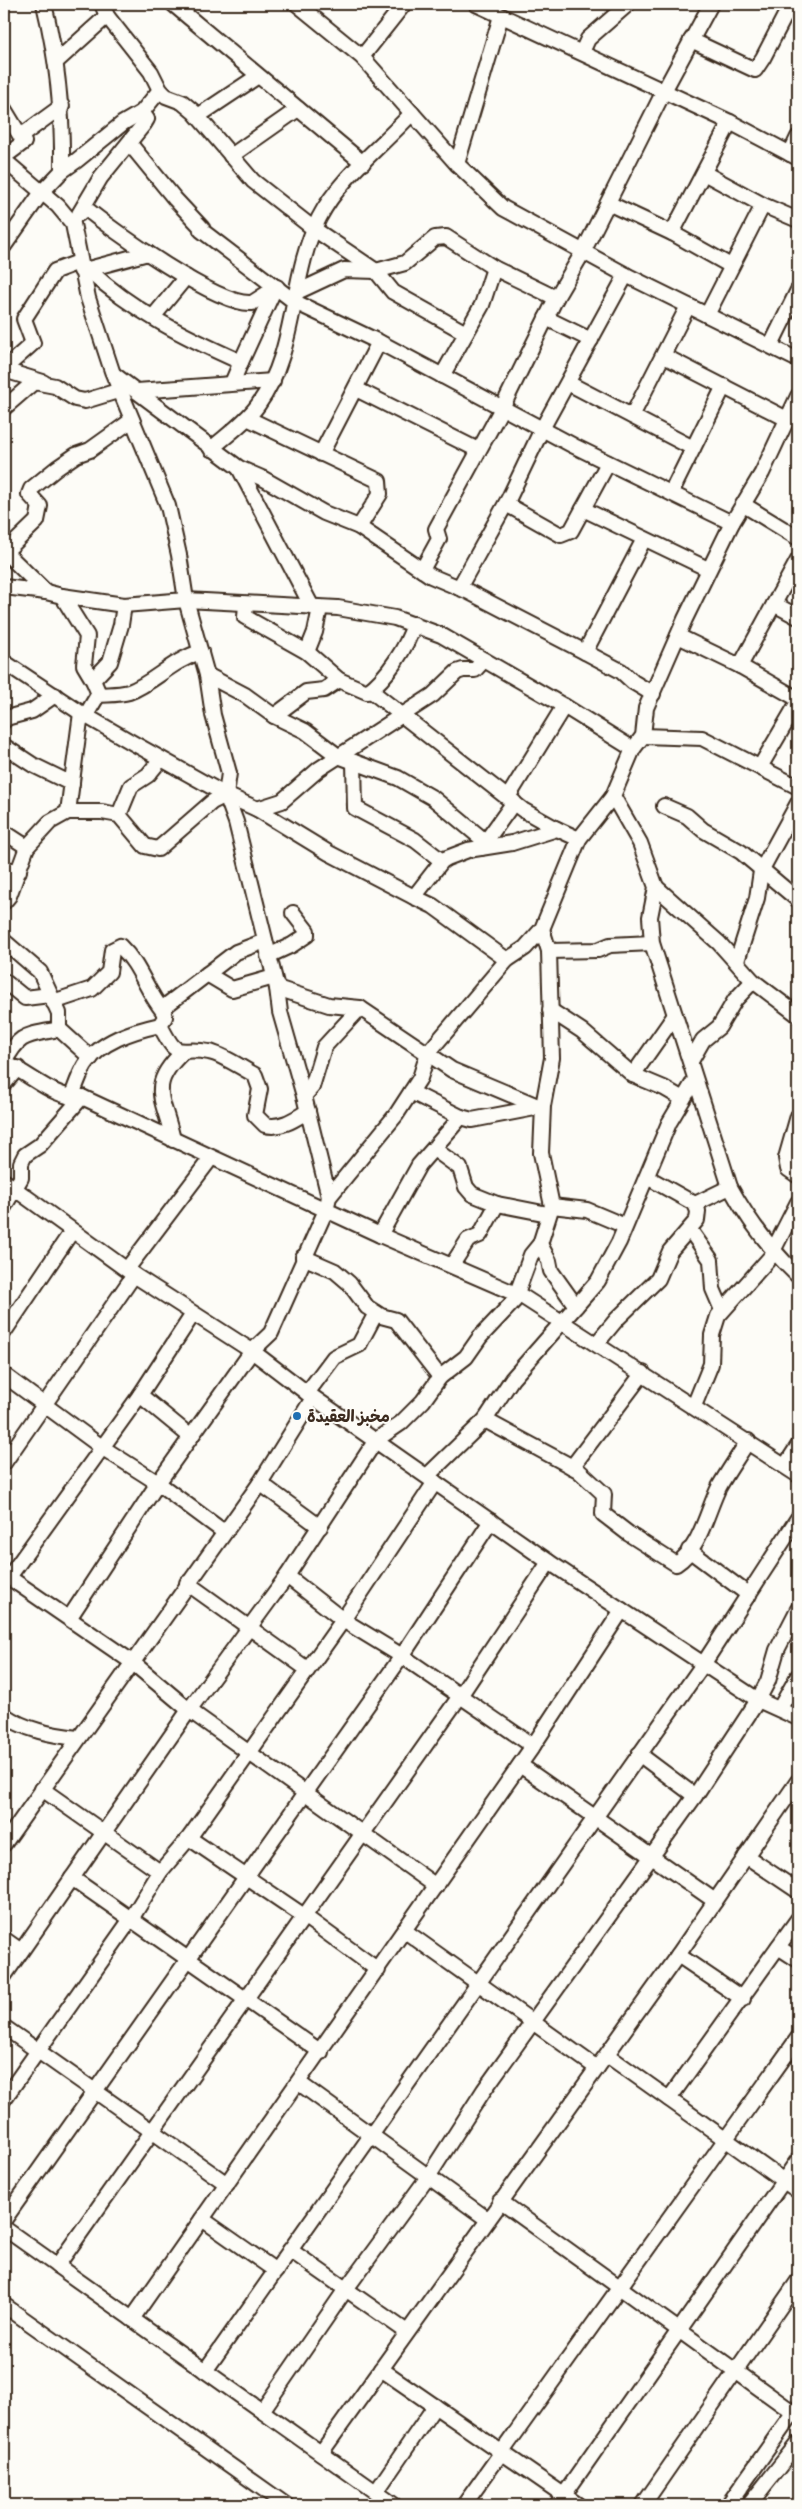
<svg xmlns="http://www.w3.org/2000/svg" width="802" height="2509" viewBox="0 0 802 2509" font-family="'Gochi Hand','Playpen Sans Arabic',sans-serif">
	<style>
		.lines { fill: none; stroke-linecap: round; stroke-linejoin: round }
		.minor-casing { stroke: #3b2a1e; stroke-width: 18 }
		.minor { stroke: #fdfcf7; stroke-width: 14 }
		.poi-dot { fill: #1f6fb2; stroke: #fdfcf7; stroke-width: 2 }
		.labels { text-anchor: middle; stroke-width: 4; stroke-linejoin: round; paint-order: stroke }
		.poi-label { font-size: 16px; font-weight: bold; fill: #3b2a1e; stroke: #fdfcf7; text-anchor: start }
	</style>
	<rect width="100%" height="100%" fill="#fdfcf7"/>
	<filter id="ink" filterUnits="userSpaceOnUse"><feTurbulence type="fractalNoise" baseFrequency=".02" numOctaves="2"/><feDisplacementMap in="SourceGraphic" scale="10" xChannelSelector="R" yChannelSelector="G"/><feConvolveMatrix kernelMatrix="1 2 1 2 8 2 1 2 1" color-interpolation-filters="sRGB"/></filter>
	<g filter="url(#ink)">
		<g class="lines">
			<g class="minor-casing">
				<g id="minor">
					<path d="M102,4l5,12 44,56 9,18 6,6 16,6 12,10 59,69 61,48 62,42 17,21 73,41"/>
					<path d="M173,4l190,159"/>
					<path d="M297,4l65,53 95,107 46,44 123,67 172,85"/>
					<path d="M476,4l254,118 68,36"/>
					<path d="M691,40l64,30 8,-12 28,-54"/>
					<path d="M582,52l6,-13 40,-35"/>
					<path d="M362,57l42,-53"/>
					<path d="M57,61l50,-45"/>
					<path d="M4,109l20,33 -20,15"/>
					<path d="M198,116l60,-40"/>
					<path d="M21,136l41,-30"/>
					<path d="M130,144l45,55 27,29 -1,2 94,72 84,40 195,104 158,77"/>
					<path d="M790,154l8,-17"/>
					<path d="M231,156l67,-47"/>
					<path d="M4,160l54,46 15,18 15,74 24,73 56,135 11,49 7,45 21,75 6,40 16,58 -3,22 10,27 41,166 3,24 24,84 25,101"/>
					<path d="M457,164l44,-148"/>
					<path d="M62,171l14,-10 47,-38 19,-11 18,-22"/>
					<path d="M704,173l59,32 35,15"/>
					<path d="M608,203l64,30 58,-111"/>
					<path d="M84,207c29,24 134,99 168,96l25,-16"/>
					<path d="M79,214l22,-37 43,-53 3,-5 -5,-7"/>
					<path d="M672,233l59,33"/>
					<path d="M4,246l38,-54 20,-21c1,-59 -4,-110 -18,-167"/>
					<path d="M89,270c43,41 98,68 152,92l-9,21"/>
					<path d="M81,271l67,-18"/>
					<path d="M297,292l47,-22 32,1 29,-8 30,-25 11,-1 48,31 62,30"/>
					<path d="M707,315l56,-110"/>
					<path d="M153,317l33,-40"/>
					<path d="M546,318l45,22"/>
					<path d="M771,345l27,-55"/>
					<path d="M664,356l123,63"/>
					<path d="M241,362l33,-72"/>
					<path d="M4,369l29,-26 -9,-24 31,-48 24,-9"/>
					<path d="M4,370l39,12"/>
					<path d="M116,376l123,92 25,11 60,34 35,14 72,49 38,16 116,60 36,19 12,11 20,12"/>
					<path d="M442,376l40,-71 12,-37"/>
					<path d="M568,383l125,65"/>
					<path d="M356,389l122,61"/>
					<path d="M137,391l136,-10"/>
					<path d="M798,396l-36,77 -30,50 -47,96 -39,89 -3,28 -10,13 -20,47 27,47 16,44 -6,30 2,26 78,244c18,33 41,63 68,89"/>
					<path d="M4,408l30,-26 21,4 20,13 10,2 36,-11"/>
					<path d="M632,416l56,-110"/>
					<path d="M247,418l132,63 1,13 -21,33"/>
					<path d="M211,449c16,-14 35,-27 47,-44 40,-55 31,-128 61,-187 21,-41 62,-71 93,-105"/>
					<path d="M321,454l58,-112"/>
					<path d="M239,468l73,139"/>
					<path d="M671,493l53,-107"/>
					<path d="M506,504l55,31 10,-4 37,-68"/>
					<path d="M744,505l54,33"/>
					<path d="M583,509l125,60"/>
					<path d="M4,551l42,41"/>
					<path d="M5,552l32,-31 3,-15 -11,-12 2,-5 26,-21 19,-13 14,-5 42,-30"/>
					<path d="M798,560l-24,44 24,13"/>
					<path d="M422,570l17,-31 -3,-10 66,-121 54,-110 27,-46 81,-161 47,-87"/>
					<path d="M4,587l42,5 16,4 62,9 62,-5 152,8 57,10 46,17 123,71 69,43"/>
					<path d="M459,588l50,-90 33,-69 84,-154"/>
					<path d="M62,596l25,40 -3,29 9,15"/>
					<path d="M246,604l-1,13 62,35 32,28"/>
					<path d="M678,636l62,30 58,33"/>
					<path d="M307,652l8,-20 5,-24"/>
					<path d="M585,652l59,-113"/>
					<path d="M4,662l77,51 52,30 93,52 31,14 72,44 85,44 28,-36 5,-3 21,-8 44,-7 45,-14 22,10"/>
					<path d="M740,666l34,-62"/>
					<path d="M207,675l38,20 29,21 31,15 33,25 60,22 35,20 53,44"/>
					<path d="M370,690l153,120 34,19"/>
					<path d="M99,694l-6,-14 17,-18 11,-37 3,-20"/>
					<path d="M86,715l12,-20c10,-1 20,0 31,-3 25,-9 43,-32 72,-40"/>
					<path d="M274,716l32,-24 18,-2 15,-10 28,12c20,-14 40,-45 47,-68"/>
					<path d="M4,721l2,-3 26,-7 23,-16"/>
					<path d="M643,736l59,2 96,49"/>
					<path d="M4,746l29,19 39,19"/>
					<path d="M354,762l1,46 60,32 27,21"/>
					<path d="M760,767l38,-65"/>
					<path d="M508,797l56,-91"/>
					<path d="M664,806l23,10 16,14 38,22 57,48"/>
					<path d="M257,809l25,-8 37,-32 114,-74 24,-23 6,-2h12l9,-10"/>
					<path d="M68,812l13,-99"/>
					<path d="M119,815l12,-29 17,-11 13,-16"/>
					<path d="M4,832l23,15"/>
					<path d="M481,848l33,-46"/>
					<path d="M4,869l15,2"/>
					<path d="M656,887l63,56 34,38 45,34"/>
					<path d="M414,897l19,9 74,54"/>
					<path d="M4,902l5,-6 18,-49 23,-25 18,-10h34l17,3 26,31 13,3 54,-47 14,-7"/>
					<path d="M4,941l36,31 19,41v16l32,29"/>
					<path d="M549,951l49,-1 12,-5 42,-2"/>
					<path d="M268,956l24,-11 15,-10v-4l-14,-18"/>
					<path d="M737,961l20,-63 4,-27 37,-68"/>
					<path d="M207,974l25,15 42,-12"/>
					<path d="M4,981l21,17 25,-3"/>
					<path d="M277,988l52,17 31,3 92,62 88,37"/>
					<path d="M53,1002l39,-13 17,-17 3,-22 8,-4c21,20 25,43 43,65"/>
					<path d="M550,1010l32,21 51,44 31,13 19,11"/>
					<path d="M160,1025c19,38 17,21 49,27 13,2 34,17 46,23l5,14 -5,26 10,10c16,4 30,-6 43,-14"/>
					<path d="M691,1061l12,-21 16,-13 16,-27 18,-19"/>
					<path d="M4,1063c25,9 50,37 78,34l298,138 143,62 275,178"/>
					<path d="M4,1063c16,-31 23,-27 55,-34"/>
					<path d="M633,1075l42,-60"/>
					<path d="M4,1084l14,-16"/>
					<path d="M411,1092l50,25"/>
					<path d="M304,1096l8,-9 12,-40 36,-39"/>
					<path d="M71,1098c4,-10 8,-23 14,-33 15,-24 48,-34 75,-40l5,-8 -2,-6 5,-7 68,-52 29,-11"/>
					<path d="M798,1116l-12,42 2,11 10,7"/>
					<path d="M173,1140c-8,-40 -27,-53 9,-87"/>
					<path d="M434,1149l26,19 6,19 6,7 25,10 51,10"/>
					<path d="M4,1181l130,94 118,76 55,42 242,169 209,138 40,18"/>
					<path d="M695,1204l35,-17"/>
					<path d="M552,1206l35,4 38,16"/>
					<path d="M4,1207l17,-29v-15l4,-8 15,-10 42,-48"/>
					<path d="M690,1230l21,30 2,29 9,21"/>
					<path d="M380,1235l39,-70 42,-48 11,3 68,-13"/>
					<path d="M540,1244l9,17 2,10 25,35"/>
					<path d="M773,1251l25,-49"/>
					<path d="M303,1257l32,14 14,12 18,24 14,9 15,4 44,57"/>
					<path d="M452,1265l16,-25 12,-5 17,-31"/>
					<path d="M127,1269l84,-111"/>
					<path d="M4,1332l68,-101"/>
					<path d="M597,1343l20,-24 41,-40 12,-28 27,-31 1,-9 -3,-7 -48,-27"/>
					<path d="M4,1375l99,73 55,35 66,49"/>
					<path d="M307,1393l27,-36 25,-12 17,-32"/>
					<path d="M140,1395l51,42"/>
					<path d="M694,1406l17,-42 1,-29 6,-19 57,-64"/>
					<path d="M485,1420l93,50 26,24 -1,20 26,20 47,30c24,-15 31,-53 43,-77 9,-16 19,-30 29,-46"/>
					<path d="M4,1463l130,-188"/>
					<path d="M785,1466l13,-20"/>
					<path d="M572,1467l71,-94"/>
					<path d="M427,1476l58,-56 27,-41 86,-98 21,-39 50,-119 25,-42"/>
					<path d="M260,1483l60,44"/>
					<path d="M689,1550l60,45"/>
					<path d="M4,1574l128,88 57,48 247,176"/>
					<path d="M287,1576l56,44 59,36 131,90"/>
					<path d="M9,1577l131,-182 53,-81"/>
					<path d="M187,1583l120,86"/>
					<path d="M70,1617l88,-134 94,-132 19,-18 55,-123 3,-13 67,-82 24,-37 8,-25 79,-93 18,-12 17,-19 37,-90 34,-43"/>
					<path d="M780,1708l18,-32"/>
					<path d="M4,1715c21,15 48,20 73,23"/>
					<path d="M639,1754l56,42"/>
					<path d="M520,1765l195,136"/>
					<path d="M42,1789l118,83"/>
					<path d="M189,1838l115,78 74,54"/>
					<path d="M4,1844l256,-361 53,-85"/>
					<path d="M746,1856l52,35"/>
					<path d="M72,1878l249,174"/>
					<path d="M405,1931l192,137"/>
					<path d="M4,1939l17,12"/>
					<path d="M778,1947l20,13"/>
					<path d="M678,1955l65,44"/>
					<path d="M4,1976l185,-266 98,-134 89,-136 25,-17 22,-22 17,-24 26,-20 14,-20 34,-36 17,-46 9,-11 12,-38 -11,-53 2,-47 9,-48 -3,-107 -7,-22"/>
					<path d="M4,2027l223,157"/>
					<path d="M607,2055l191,136"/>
					<path d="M299,2083l188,136"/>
					<path d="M4,2099l127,-180 29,-47 29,-34 154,-218 92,-138"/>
					<path d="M669,2099l129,-180"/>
					<path d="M500,2201l298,215"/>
					<path d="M202,2219l74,52"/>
					<path d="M4,2220l398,-564 89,-135"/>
					<path d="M4,2228l390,277"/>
					<path d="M290,2250l117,82"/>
					<path d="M57,2266l403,-570 89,-134"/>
					<path d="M4,2305l282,200"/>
					<path d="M132,2319l401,-573 89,-136"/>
					<path d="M381,2369l197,136"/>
					<path d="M205,2371l499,-708 94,-145"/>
					<path d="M262,2411l84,-122 82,-112 56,-87 211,-294 63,-96 10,-19 9,-31 21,-41"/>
					<path d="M321,2453l357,-498 120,-174"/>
					<path d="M376,2492l59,-86"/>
					<path d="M464,2505l334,-467"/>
					<path d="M557,2505l241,-345"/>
					<path d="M643,2505l155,-224"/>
					<path d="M728,2505l65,-92"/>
					<path d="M749,2505l49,-62"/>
				</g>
			</g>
			<use href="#minor" class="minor"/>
		</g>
	</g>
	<circle class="poi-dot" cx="297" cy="1416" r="5"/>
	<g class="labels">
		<g class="poi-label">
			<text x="307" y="1422">مخبز العقيدة</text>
		</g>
	</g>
	<rect width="802" height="2509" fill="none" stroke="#fdfcf7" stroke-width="20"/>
	<rect x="10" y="10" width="782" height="2489" fill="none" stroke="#3b2a1e" stroke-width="2" filter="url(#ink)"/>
</svg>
